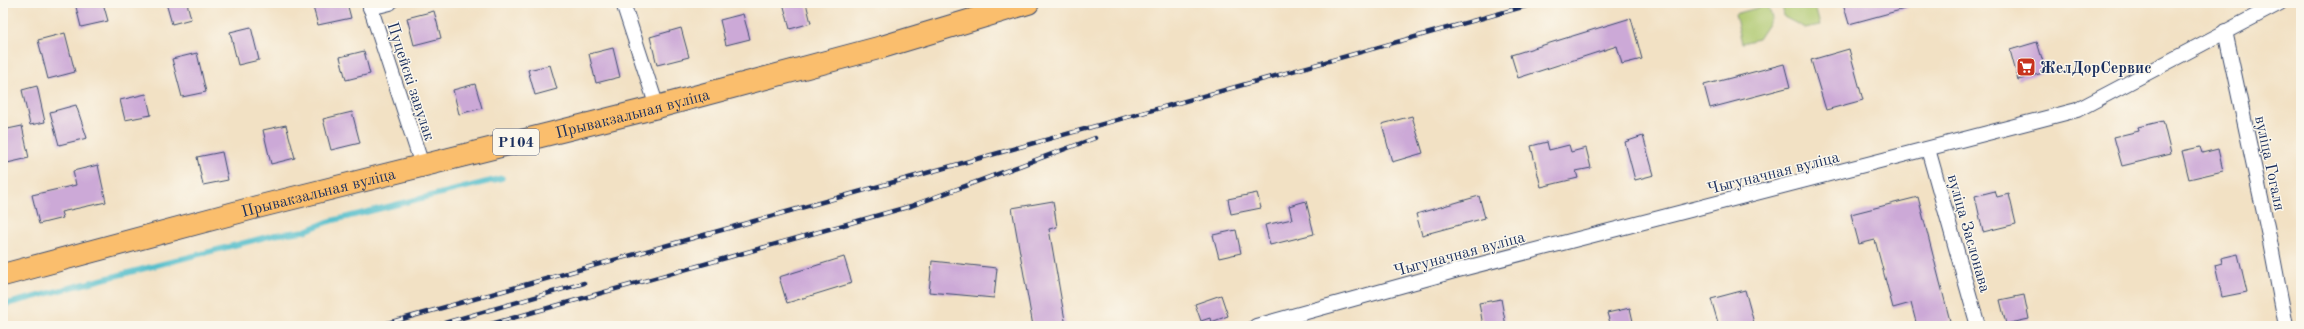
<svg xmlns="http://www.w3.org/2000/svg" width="2304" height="329" viewBox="0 0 2304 329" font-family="'Old Standard TT',serif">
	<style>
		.green { fill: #aec86e; stroke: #647c66 }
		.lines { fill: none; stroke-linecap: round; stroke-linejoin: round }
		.stream { stroke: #51bdcb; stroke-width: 5.5 }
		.building { fill: #cca9d7 }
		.street-casing { stroke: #3b4a6d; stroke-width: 16 }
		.primary-casing { stroke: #3b4a6d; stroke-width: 24 }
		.street { stroke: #fff; stroke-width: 14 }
		.primary { stroke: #fabe6d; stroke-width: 22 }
		.rail-casing { stroke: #1b2f5e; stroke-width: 4.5 }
		.rail { stroke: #fbf7ec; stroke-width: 3; stroke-dasharray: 9; stroke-linecap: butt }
		.labels { text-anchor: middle; stroke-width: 3; stroke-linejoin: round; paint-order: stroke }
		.shield { fill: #fbf7ec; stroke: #5e6b89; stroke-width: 1 }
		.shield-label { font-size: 15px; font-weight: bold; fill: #1b2f5e }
		.poi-label { font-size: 16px; font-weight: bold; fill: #1b2f5e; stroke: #fbf7ec; text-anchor: start }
		.street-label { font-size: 16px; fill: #1b2f5e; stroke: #fbf7ec }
	</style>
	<rect width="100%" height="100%" fill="#fbf7ec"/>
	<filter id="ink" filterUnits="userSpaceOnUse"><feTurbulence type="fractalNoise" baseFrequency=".025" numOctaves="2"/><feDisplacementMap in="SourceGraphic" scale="8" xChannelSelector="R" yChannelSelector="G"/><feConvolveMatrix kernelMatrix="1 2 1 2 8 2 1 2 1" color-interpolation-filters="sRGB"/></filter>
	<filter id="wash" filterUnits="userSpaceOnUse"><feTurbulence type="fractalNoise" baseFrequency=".012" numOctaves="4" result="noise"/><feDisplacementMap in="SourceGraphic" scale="16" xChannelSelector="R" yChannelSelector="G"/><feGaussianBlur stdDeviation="0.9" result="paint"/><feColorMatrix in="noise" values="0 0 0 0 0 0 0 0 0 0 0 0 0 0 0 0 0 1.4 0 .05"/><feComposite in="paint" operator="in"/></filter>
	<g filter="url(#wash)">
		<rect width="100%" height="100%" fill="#f2e1c4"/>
		<g class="green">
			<path d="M1782,3h32l6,22 -15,3 -21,-11z"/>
			<path d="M1768,5l4,13 -14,21 -16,4 -7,-29z"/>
		</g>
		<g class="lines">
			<path class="stream" d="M3,305l271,-70 31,-4 22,-9 175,-44"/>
		</g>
		<g id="blocks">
			<g class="building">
				<path d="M75,3h28l5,18 -27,6z"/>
				<path d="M166,3h21l4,16 -19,5z"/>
				<path d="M330,3h17l4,15 -33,7 -5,-18z"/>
				<path d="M783,3h23l5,20 -21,6z"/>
				<path d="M1843,3h64l1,5 -59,16z"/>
				<path d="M434,11l7,27 -27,7 -7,-27z"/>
				<path d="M743,14l7,25 -24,6 -6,-25z"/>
				<path d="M1631,18l11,41 -20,5 -5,-18 -99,32 -7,-23z"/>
				<path d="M251,27l8,33 -21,5 -8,-33z"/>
				<path d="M681,28l8,29 -32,8 -7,-28z"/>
				<path d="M65,33l10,39 -27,7 -10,-39z"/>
				<path d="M2037,42l9,30 -28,8 -8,-30z"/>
				<path d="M613,48l7,29 -24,6 -7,-29z"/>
				<path d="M1849,49l14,51 -37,10 -15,-50z"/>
				<path d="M364,51l6,23 -24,6 -6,-23z"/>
				<path d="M197,53l9,39 -24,5 -10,-38z"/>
				<path d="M1784,64l6,23 -80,21 -6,-23z"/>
				<path d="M550,65l7,24 -22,6 -7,-25z"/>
				<path d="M475,84l7,24 -23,6 -6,-24z"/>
				<path d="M37,86l8,36 -15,3 -8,-35z"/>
				<path d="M146,94l5,21 -26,5 -5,-20z"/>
				<path d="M76,105l11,33 -28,7 -9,-33z"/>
				<path d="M352,112l8,31 -29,7 -8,-31z"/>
				<path d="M1412,116l11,37 -31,9 -10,-38z"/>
				<path d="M2163,121l8,33 -49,12 -8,-29 25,-6 -1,-4z"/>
				<path d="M286,125l9,33 -24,6 -8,-34z"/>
				<path d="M22,126l7,32 -26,6v-34z"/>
				<path d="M1643,136l11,39 -19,5 -10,-38z"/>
				<path d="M1547,142l2,8 20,-5 2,7 15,-4 5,20 -15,3 2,7 -37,9 -10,-41z"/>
				<path d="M2200,147l2,6 16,-4 5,22 -34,8 -7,-28z"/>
				<path d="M222,152l6,28 -25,5 -6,-28z"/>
				<path d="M98,165l8,37 -45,10 2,6 -24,6 -7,-29 44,-10 -3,-14z"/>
				<path d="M1995,191l2,6 12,-3 7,30 -33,8 -8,-36z"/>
				<path d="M1257,193l4,15 -30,6 -3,-15z"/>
				<path d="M1479,196l6,22 -63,17 -6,-21z"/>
				<path d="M1918,197l32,124 -21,5h-12l-6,-23 -18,5 -18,-68 -16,4 -8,-30z"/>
				<path d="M1053,201l4,26 -8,2 17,97h-33l-21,-118z"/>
				<path d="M1306,201l8,33 -44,11 -5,-20 27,-6 -3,-13z"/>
				<path d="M1236,230l5,23 -22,5 -6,-23z"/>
				<path d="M2238,254l9,38 -25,5 -7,-32 7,-2 -1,-5z"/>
				<path d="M844,257l8,26 -65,20 -8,-26z"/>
				<path d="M932,261l65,7 -3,30 -65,-6z"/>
				<path d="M1745,290l9,33 -11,3h-24l-8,-27z"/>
				<path d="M1221,295l7,21 -17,6 -1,-4 -9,3 -6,-17z"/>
				<path d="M2024,295l5,24 -23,5 -6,-24z"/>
				<path d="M1501,299l5,27h-23l-4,-23z"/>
				<path d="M1630,308l4,18h-23l-4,-13z"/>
			</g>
		</g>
	</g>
	<g filter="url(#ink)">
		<use href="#blocks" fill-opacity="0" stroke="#3b4a6d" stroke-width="1"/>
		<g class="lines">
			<g class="street-casing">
				<g id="street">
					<path d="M369,3l53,162"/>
					<path d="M623,3l34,104"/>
					<path d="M370,8l20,-5"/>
					<path d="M2225,31l44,205 17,90"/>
					<path d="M1928,149l50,177"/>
					<path d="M1256,326l202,-56 619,-160 203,-107"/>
				</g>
			</g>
			<g class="primary-casing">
				<g id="primary">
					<path id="s1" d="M3,275l254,-68 400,-100 225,-60 146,-44"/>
				</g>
			</g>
			<use href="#street" class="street"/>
			<use href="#primary" class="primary"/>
			<g class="rail-casing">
				<g id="rail">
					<path d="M377,326l1160,-323"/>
					<path d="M434,326l150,-43"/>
					<path d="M484,326l427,-120 184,-68"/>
				</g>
			</g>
			<use href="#rail" class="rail"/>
		</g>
	</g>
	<defs>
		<g id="supermarket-square" transform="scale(1)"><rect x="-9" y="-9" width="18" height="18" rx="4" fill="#c8321e" stroke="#fbf7ec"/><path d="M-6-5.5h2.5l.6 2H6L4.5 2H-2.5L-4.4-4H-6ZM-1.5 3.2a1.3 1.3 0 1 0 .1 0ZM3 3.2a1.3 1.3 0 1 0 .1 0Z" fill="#fff"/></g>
	</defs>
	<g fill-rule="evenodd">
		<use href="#supermarket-square" x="2026" y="67"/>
	</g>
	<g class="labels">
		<rect class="shield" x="493" y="129" width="46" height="26" rx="3"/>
		<g class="shield-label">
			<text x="516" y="147">Р104</text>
		</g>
		<g class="poi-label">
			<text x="2040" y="73">ЖелДорСервис</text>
		</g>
		<g class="street-label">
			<text transform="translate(412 81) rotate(72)" y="6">Пуцейскі завулак</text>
			<text dy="6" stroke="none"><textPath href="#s1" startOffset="650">Прывакзальная вуліца</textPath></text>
			<text transform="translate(2271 163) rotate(78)" y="6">вуліца Гогаля</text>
			<text transform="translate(1773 172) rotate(-14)" y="6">Чыгуначная вуліца</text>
			<text dy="6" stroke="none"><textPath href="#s1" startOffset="326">Прывакзальная вуліца</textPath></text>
			<text transform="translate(1970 233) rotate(74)" y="6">вуліца Заслонава</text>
			<text transform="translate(1459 253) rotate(-15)" y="6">Чыгуначная вуліца</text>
		</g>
	</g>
	<rect width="2304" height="329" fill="none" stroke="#fbf7ec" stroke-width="16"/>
</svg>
